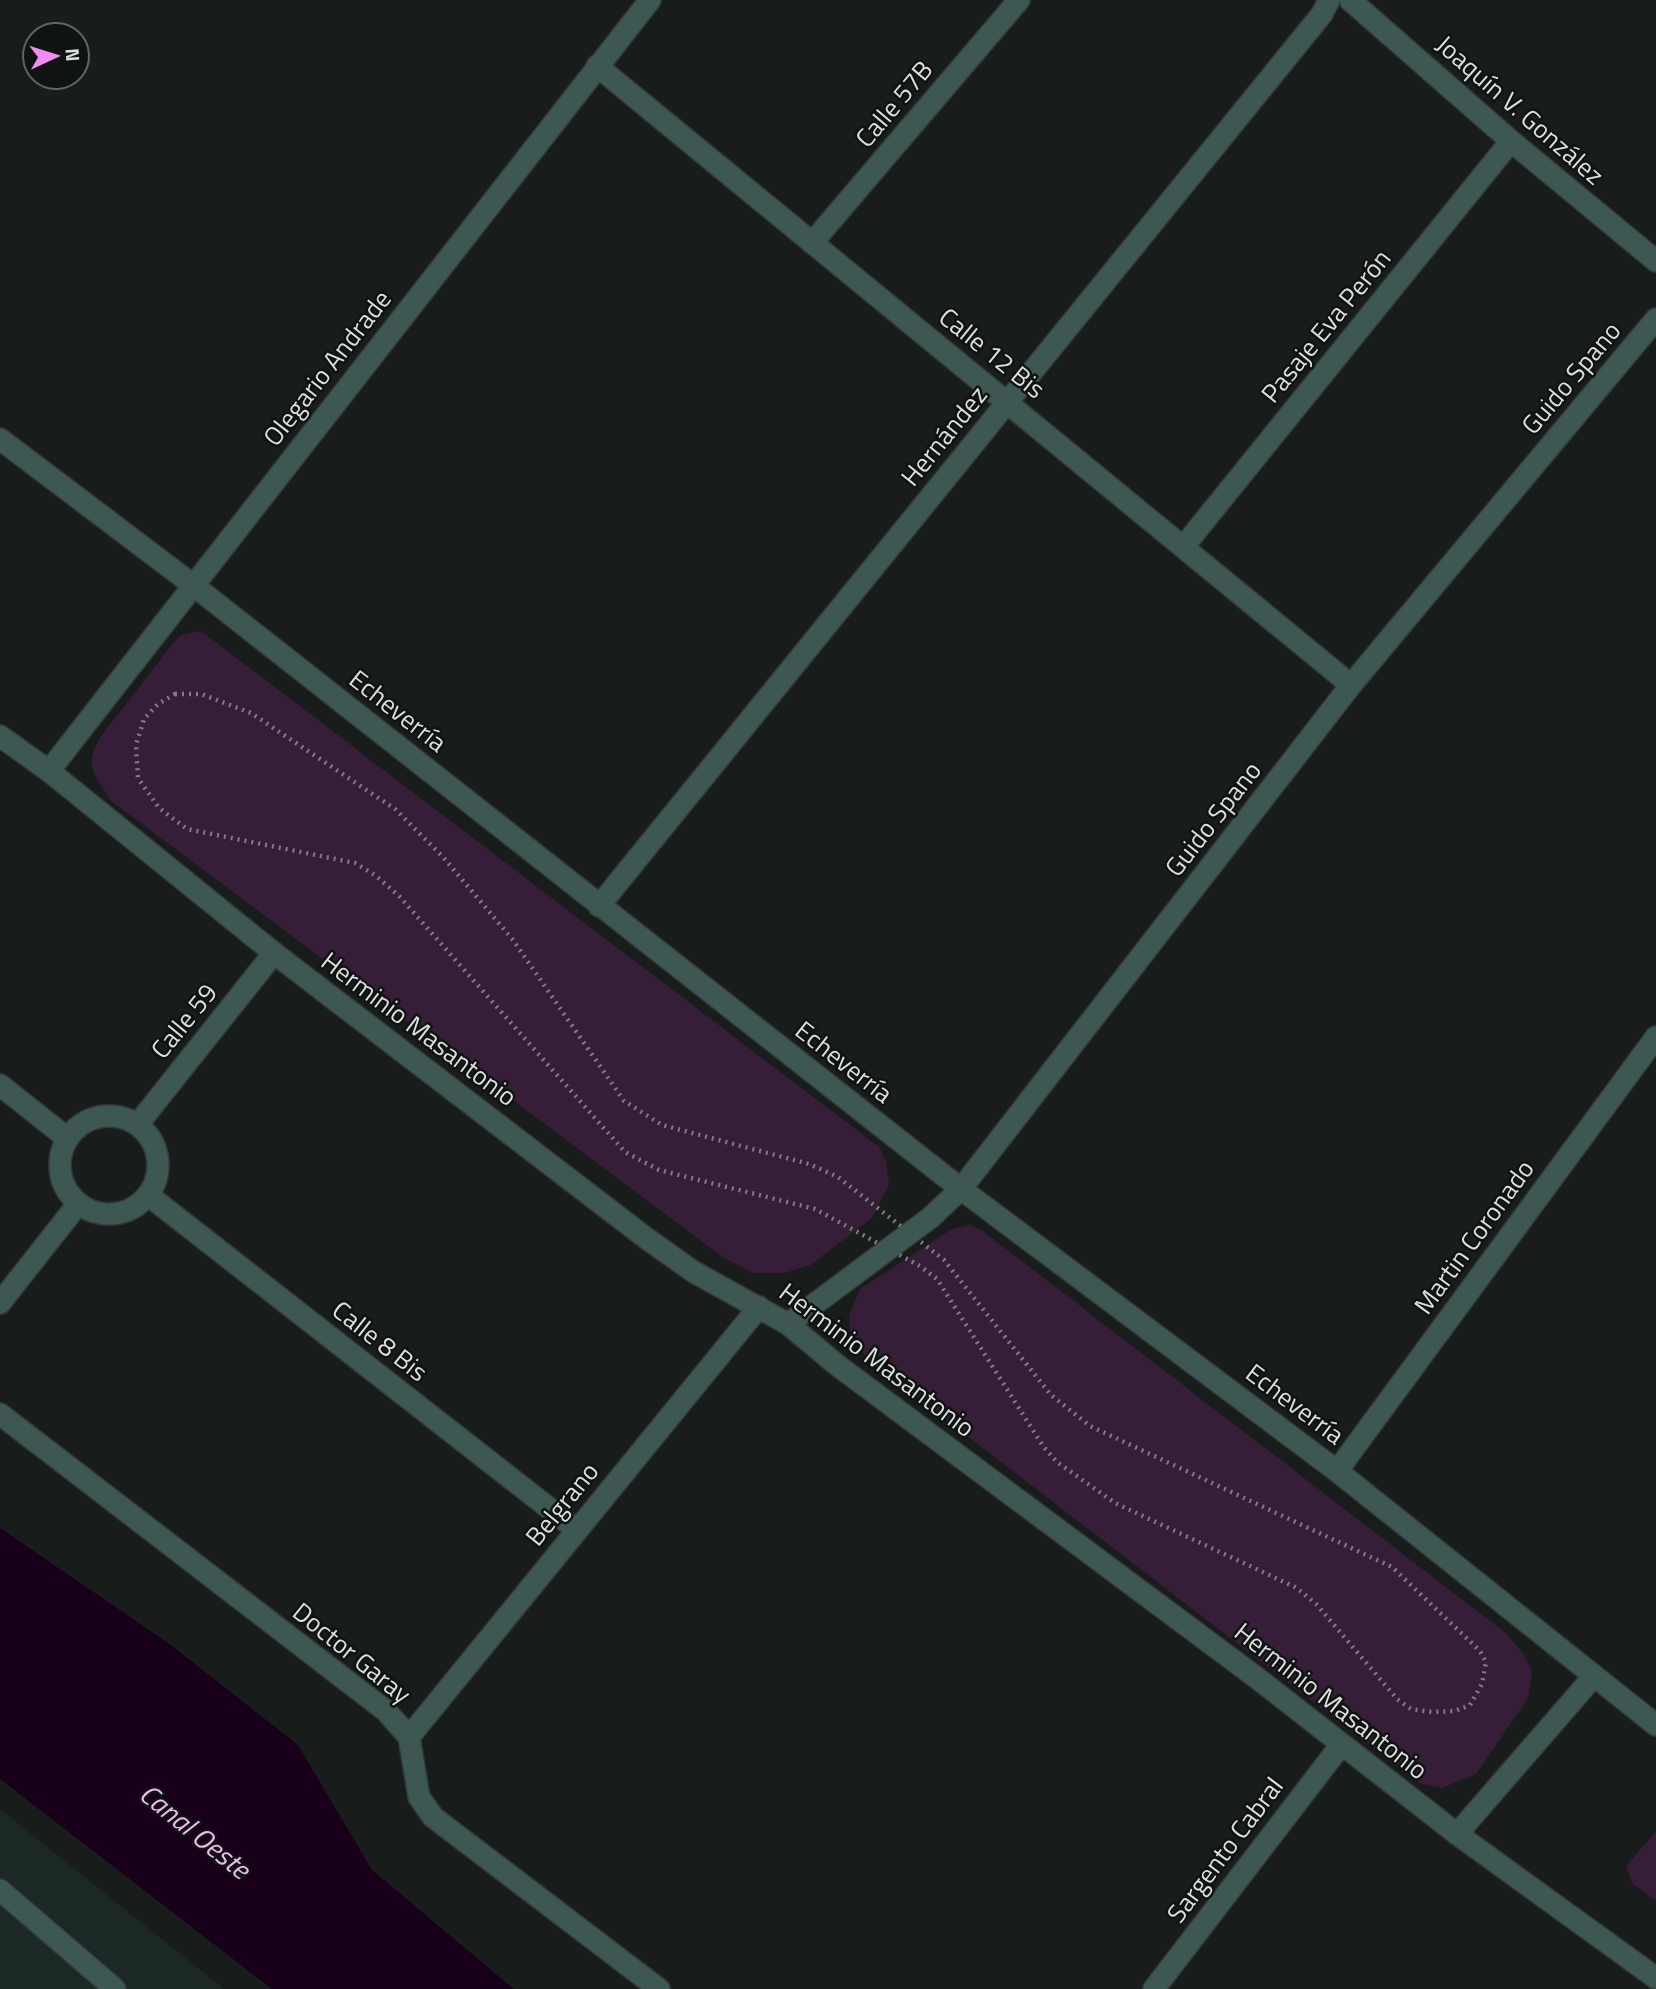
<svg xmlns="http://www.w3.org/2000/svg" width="1656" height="1989" viewBox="0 0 1656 1989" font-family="'Titillium Web',sans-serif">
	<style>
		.built { fill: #1c2825 }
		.green { fill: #371e38 }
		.water { fill: #18001a }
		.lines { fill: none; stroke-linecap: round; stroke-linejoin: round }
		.minor-casing { stroke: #333837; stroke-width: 24 }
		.path { stroke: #7b7f7e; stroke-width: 4.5; stroke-dasharray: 2 5; stroke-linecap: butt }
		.minor { stroke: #3d5752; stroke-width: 21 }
		.labels { text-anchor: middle; stroke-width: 5; stroke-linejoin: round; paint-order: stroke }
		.street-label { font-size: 26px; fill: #dcdfde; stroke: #0f1413 }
		.water-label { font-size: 28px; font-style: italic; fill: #f2b6f2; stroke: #0f1413 }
	</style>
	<rect width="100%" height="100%" fill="#181d1c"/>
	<path class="built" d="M0,1809l224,180h-224z"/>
	<g class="green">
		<path d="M201,631l678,516 7,14 3,23 -17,34 -62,47 -26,8h-31l-30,-16 -612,-456c-17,-29 -28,-34 -10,-65l74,-95 7,-6z"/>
		<path d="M970,1225l10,4 527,405 17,21 8,17 -4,26 -52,76 -34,14 -23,-5 -552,-424 -17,-29 -1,-14 11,-27 92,-60z"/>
		<path d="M1656,1832v68l-24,-17 -6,-17z"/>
	</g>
	<path class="water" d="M0,1528l171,117 127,100 74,125 142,119h-242l-272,-210z"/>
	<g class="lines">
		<g class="minor-casing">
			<g id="minor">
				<path d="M1350,0l161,141 145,120"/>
				<path d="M597,66l754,619"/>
				<path d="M812,243l207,-243"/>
				<path d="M0,439l193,146 768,604 376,282 319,254"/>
				<path d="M1184,546l327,-405"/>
				<path d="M0,736l49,35 225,182 372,285 48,34 94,52 49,41 420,313 200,156 199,144"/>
				<path d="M49,771l601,-771"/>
				<path d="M599,906l723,-892 7,-14"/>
				<path d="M0,1085l67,53"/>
				<circle cx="109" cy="1165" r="49"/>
				<path d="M138,1124l136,-171"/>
				<path d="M148,1195l429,335"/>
				<path d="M0,1303l78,-99"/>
				<path d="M788,1324l142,-106 31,-29 390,-504 305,-366"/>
				<path d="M0,1414l386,297 23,26 10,60 14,20 226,172"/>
				<path d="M1337,1471l319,-434"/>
				<path d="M409,1737l350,-430"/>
				<path d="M1457,1834l137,-158"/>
				<path d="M0,1890l115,99"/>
				<path d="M1154,1989l187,-244"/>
			</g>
		</g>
		<path class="path" d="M175,694h26l50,19 144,96 48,48 70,83 111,161 38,24 147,39 29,13 106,83 107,135 39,31 302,141 88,84 6,11 -4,22 -12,21 -15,6 -23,1 -21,-3 -14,-10 -80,-94 -20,-17 -182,-85 -58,-41 -14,-16 -106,-167 -17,-13 -105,-57 -156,-39 -34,-18 -226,-256 -24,-21 -20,-12 -168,-34 -28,-21 -21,-30 -2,-33 8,-26 14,-15z"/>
		<use href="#minor" class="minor"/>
	</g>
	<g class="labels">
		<g class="street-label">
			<text transform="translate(894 104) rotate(-50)" y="9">Calle 57B</text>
			<text transform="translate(1520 110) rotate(41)" y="9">Joaquín V. González</text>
			<text transform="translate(1326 326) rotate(-51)" y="9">Pasaje Eva Perón</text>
			<text transform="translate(992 353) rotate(39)" y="9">Calle 12 Bis</text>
			<text transform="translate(327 368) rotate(-52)" y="9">Olegario Andrade</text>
			<text transform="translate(1571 378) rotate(-50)" y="9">Guido Spano</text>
			<text transform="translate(944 436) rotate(-51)" y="9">Hernández</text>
			<text transform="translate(398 711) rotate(38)" y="9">Echeverría</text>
			<text transform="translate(1213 819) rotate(-52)" y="9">Guido Spano</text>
			<text transform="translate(184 1021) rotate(-51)" y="9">Calle 59</text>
			<text transform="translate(419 1029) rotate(37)" y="9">Herminio Masantonio</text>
			<text transform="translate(844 1062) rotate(38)" y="9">Echeverría</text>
			<text transform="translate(1474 1237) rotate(-54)" y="9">Martin Coronado</text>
			<text transform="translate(380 1341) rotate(38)" y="9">Calle 8 Bis</text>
			<text transform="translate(877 1360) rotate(37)" y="9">Herminio Masantonio</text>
			<text transform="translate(1295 1404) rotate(37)" y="9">Echeverría</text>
			<text transform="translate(562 1504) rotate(-51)" y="9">Belgrano</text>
			<text transform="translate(352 1653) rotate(39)" y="9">Doctor Garay</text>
			<text transform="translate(1331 1701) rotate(38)" y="9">Herminio Masantonio</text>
			<text transform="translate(1225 1850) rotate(-53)" y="9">Sargento Cabral</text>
		</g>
		<g class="water-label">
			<text transform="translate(195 1831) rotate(39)" y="10">Canal Oeste</text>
		</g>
	</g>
	<g transform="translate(56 56) rotate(86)"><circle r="33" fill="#0f1413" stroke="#616564" stroke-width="2"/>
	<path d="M0-5L12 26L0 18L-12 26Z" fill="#f28af3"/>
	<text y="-10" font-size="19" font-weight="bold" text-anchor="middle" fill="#dcdfde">N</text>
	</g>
</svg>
